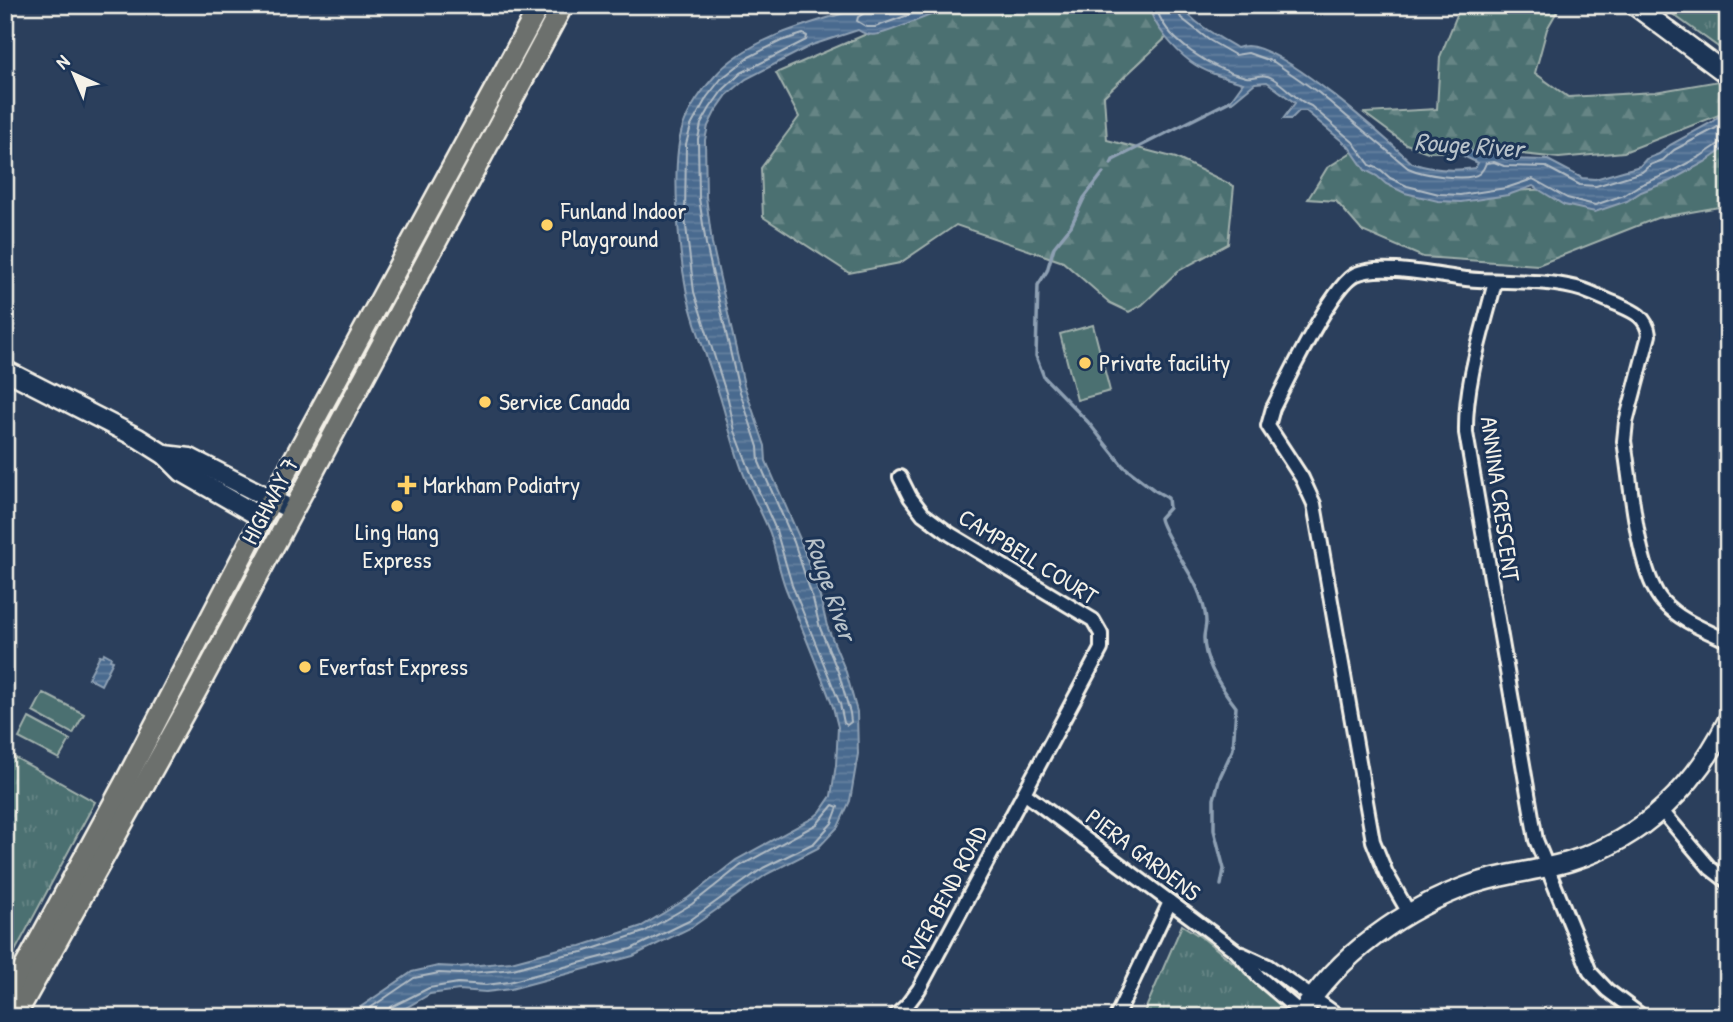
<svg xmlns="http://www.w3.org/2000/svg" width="1733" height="1022" viewBox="0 0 1733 1022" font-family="'Patrick Hand',sans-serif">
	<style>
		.green { fill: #4c7071; stroke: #a0b0ac; stroke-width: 2 }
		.forest { fill: url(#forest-firs); stroke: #a0b0ac; stroke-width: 2 }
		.park { fill: url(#park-tufts); stroke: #a0b0ac; stroke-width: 2 }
		.water { fill: url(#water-rules); stroke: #8ea0b3; stroke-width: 2 }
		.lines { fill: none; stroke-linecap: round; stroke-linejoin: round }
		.shore { stroke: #b0bbc4; stroke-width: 2 }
		.stream { stroke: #8ea0b3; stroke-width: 3.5 }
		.street-casing { stroke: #f4f1e8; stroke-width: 18 }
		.secondary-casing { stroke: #f4f1e8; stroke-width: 23 }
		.primary-casing { stroke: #f4f1e8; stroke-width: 24 }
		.street { stroke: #1d3557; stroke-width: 12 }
		.secondary { stroke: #1d3557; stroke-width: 18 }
		.primary { stroke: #6c706d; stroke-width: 19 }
		.poi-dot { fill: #ffd166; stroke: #1d3557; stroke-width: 2.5 }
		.labels { text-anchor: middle; stroke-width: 6; stroke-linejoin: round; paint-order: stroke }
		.poi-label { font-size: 24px; fill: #f4f1e8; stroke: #1d3557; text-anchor: start }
		.street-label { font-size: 24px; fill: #f4f1e8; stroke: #1d3557 }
		.water-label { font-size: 26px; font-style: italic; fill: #b8c2c9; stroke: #1d3557 }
	</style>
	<defs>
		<pattern id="forest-firs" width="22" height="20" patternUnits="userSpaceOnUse" patternTransform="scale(1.75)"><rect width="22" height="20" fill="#4c7071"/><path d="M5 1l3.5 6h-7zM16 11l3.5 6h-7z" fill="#668585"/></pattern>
		<pattern id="park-tufts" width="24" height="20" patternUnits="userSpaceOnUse" patternTransform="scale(1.75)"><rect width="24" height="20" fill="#4c7071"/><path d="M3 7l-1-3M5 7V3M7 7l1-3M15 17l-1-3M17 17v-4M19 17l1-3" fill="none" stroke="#668585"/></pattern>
		<pattern id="water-rules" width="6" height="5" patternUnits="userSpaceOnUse" patternTransform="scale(1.75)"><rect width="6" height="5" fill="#4a6a8f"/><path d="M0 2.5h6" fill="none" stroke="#65809f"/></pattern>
	</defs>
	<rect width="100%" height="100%" fill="#2b3f5c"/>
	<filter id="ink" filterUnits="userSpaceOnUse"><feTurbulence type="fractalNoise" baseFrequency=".0143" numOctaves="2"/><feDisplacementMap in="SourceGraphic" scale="14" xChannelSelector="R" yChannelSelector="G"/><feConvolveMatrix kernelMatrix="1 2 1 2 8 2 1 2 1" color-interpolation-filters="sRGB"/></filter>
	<g filter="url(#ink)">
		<g class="green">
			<path d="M1093,325l17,66 -33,9 -17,-66z"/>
			<path d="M43,693l41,21 -11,20 -40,-22z"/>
			<path d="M29,718l41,22 -11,19 -40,-21z"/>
		</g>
		<g class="forest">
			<path d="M940,5h211l20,28 -67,63 3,44 69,18 58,28 -6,58 -50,27 -36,34 -13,7 -19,-9 -47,-41 -107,-37 -56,38 -51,10 -86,-56 -2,-49 38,-51 -23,-44 137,-59z"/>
			<path d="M1461,5h95l3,3 -12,21 -12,44 33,24 87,-5 64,-11 9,10v15l-9,9 -95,37 -65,6 -65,-7 -66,1 -22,-8 -42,-31 73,-4 3,-52z"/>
			<path d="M1728,146v63l-9,-2 -62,11 -119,47 -115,-8 -61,-26 -26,-30 -28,-2 19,-31 31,-20 30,29 124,14 39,-2 44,8z"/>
		</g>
		<g class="park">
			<path d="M1660,5h68v49z"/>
			<path d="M5,752l90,50 -90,168z"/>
			<path d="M1182,925l22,14 70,56 8,15v7h-140z"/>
		</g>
		<g class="water">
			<path d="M871,5h80c-5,5 -63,27 -72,29 -8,2 -15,0 -21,-4l-46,15 -66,34 -19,16 -12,17 -7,14 -3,14 1,57 6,46 32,142 21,61 1,15 34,78 20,58 7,29 19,46 11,40 1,42 -8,47 -12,26 -20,21 -51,26 -75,53 -59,29 -122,33 -25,3 -27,-2 -29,4 -40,23h-51l20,-9 53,-36 26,-6 20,1 53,-5 52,-14 18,-2 61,-20 46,-28 48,-38 77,-42 7,-6 11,-16 5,-31 2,-38 -5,-20c-15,-40 -31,-79 -47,-118 -7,-18 -10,-38 -16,-56 -7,-18 -17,-35 -24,-53 -11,-26 -17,-53 -25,-80 -11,-36 -26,-70 -34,-106 -8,-41 -17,-130 -4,-168 6,-17 19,-36 31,-49 35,-42 107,-56 157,-72z"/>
			<path d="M1149,5h31c14,19 37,31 57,43 3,-1 7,-2 10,-2 38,1 135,89 165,117 20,7 43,8 63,5l3,-5 -21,-10 1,-6h3c10,3 23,11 33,6l10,6 44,1 34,18 13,1 45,-13 6,-7 13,-5 11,-9 42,-23 16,-14v38l-23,16 -35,19 -29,11 -14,9 -32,11 -31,-7 -31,-19 -25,9 -47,7 -23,-1 -33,-8 -19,-9 -9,-8 -12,-6 -16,-23 -43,-36h-7l-8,8h-8l12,-16 -28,-21 -12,1 -24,20 -1,-2 13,-18c-17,-5 -37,-10 -52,-21 -16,-12 -39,-37 -42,-57z"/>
			<path d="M104,653l7,4 -1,3 3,1 -12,24 -13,-7 12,-23 3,1z"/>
		</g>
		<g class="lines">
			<g class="shore">
				<path d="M868,5l-2,7 -8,5 -1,4 10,6h8l61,-22"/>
				<path d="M1156,5c6,35 58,65 90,72 8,2 17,-5 26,1 14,8 25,23 39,28l42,36 17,23 11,5 9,8 17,8 32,8 21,1 46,-7 27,-9 34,19 28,7 29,-10 14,-9 29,-12 34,-18 21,-14 6,-1"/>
				<path d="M1175,5l6,13 28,22 26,15 13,-2 26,9 45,31 89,75c13,6 60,15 72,5 3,-3 5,-7 6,-10l8,-1 10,4 42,1 34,18 16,1 46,-14 8,-7 13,-5 11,-10 42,-22 12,-10"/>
				<path d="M803,34l4,2 -1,4 -65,33 -19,18 -12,17 -9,16 -3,15 1,59 7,46 32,142 20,61 1,15 35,80 19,57 7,29 19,46 11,39 1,9 -4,3 -3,-2 -4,-19 -48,-119 -16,-55 -24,-54 -17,-45 -7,-32 -34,-107 -9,-74 1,-74 5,-18 16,-29 14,-18 28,-22 32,-16z"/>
				<path d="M357,1017l57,-39 25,-5 20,1 54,-5 51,-14 19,-3 61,-20 48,-28 48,-38 77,-42 16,-19 5,2 -6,16 -18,20 -51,25 -74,53 -58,28 -122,33 -23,3 -28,-2 -29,5 -38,19 -4,4 -1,6"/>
			</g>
			<g class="stream">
				<path d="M1111,164l2,-4 117,-59"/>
				<path d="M1103,173l-19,25 -13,28 -17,21 -7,24 -9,14 -2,71 8,21 44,45 35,44 31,24 14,8 1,10 -9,10c0,9 27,50 33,62 6,10 13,30 13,42 0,5 -2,11 -2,16 0,25 17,50 32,69l-3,42 -13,28 -6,22v31l10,39 -3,16"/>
			</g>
			<g class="street-casing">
				<g id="street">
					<path d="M1495,282c-12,49 -30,99 -29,151l70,407 54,132 17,18 36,27"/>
					<path d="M1024,793l212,158 23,26 47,40"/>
					<path d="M1662,811l48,57 18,14"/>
					<path d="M1409,913l-23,-40 -13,-32 -59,-337 -12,-26 -34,-52 5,-18c14,-27 59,-123 83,-134 24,-11 83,2 110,5 38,4 80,-1 117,11 11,4 23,10 34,14 16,7 30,12 32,31l-23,87 -2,19c7,41 13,132 39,161 17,19 43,28 65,39"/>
					<path d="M1242,954l26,12 72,51"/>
					<path d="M894,1017l13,-12 12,-16 182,-340v-15l-8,-14 -143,-86 -27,-20 -13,-17 -10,-20"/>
					<path d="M1116,1017l54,-115"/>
				</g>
			</g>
			<g class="secondary-casing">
				<g id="secondary">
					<path d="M1634,5l94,70"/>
					<path d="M5,370l133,68 27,17 17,17 80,46"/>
					<path d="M165,455l25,3 102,52"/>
					<path d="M1299,1017c40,-63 105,-109 174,-133 32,-11 66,-13 98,-23 72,-22 125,-76 157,-141"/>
				</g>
			</g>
			<g class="primary-casing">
				<g id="primary">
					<path d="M5,1003l121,-223 146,-281 268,-494"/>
					<path d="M15,1017l182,-327 366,-685"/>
				</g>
			</g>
			<use href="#street" class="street"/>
			<use href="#secondary" class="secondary"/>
			<use href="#primary" class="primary"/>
		</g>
	</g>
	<g class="poi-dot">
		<circle cx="547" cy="225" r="7"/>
		<circle cx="1085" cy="363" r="7"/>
		<circle cx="485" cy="402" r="7"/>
		<path d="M403.5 474.5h7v7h7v7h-7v7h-7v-7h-7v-7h7z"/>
		<circle cx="397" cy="506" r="7"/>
		<circle cx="305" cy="667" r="7"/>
	</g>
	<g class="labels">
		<g class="poi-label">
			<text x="561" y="219">Funland Indoor<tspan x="561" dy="28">Playground</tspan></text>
			<text x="1099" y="371">Private facility</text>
			<text x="499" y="410">Service Canada</text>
			<text x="423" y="493">Markham Podiatry</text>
			<text x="397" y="540" text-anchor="middle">Ling Hang<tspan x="397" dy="28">Express</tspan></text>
			<text x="319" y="675">Everfast Express</text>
		</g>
		<g class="street-label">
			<text transform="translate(1500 499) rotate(82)" y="8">ANNINA CRESCENT</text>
			<text transform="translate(270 501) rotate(-62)" y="8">HIGHWAY 7</text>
			<text transform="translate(1028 557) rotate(32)" y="8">CAMPBELL COURT</text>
			<text transform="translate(1143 855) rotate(37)" y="8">PIERA GARDENS</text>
			<text transform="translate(944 897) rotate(-62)" y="8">RIVER BEND ROAD</text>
		</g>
		<g class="water-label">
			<text transform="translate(1469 145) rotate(4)" y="9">Rouge River</text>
			<text transform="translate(831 588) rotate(71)" y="9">Rouge River</text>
		</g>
	</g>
	<rect width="1733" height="1022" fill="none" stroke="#1d3557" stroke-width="28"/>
	<rect x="14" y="14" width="1705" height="994" fill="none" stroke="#f4f1e8" stroke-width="2.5" filter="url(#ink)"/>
	<g transform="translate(74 74) rotate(316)" stroke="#1d3557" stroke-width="5" paint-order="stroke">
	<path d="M0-5L12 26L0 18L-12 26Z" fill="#f4f1e8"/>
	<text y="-10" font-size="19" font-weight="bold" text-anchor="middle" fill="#f4f1e8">N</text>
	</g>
</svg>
